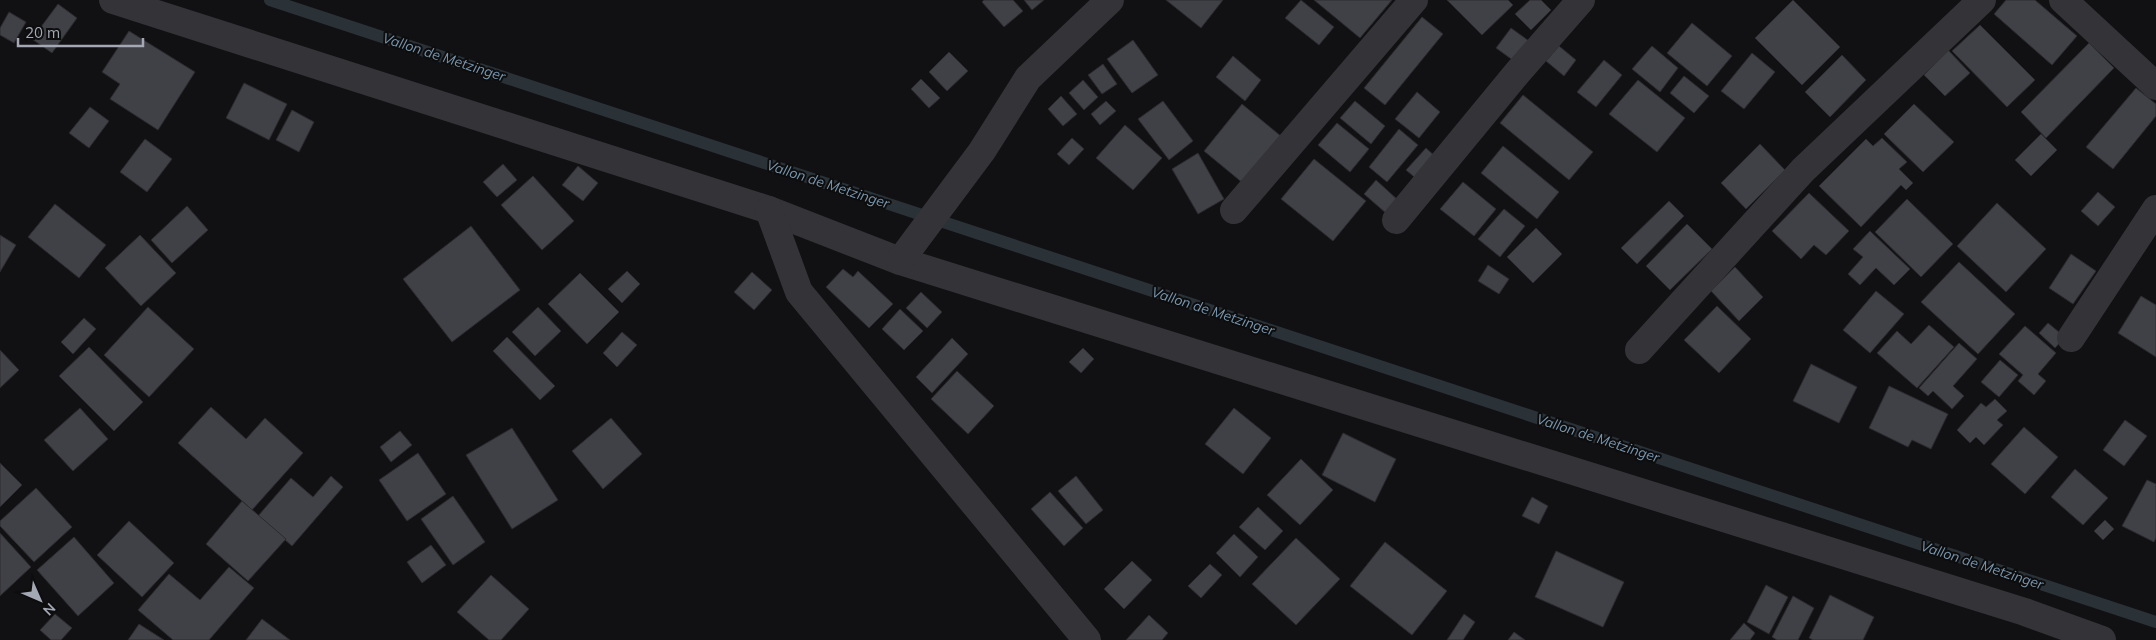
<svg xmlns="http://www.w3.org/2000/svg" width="2156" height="640" viewBox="0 0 2156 640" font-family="Mulish,sans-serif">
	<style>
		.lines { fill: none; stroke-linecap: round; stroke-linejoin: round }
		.stream { stroke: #2a3238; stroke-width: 12 }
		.building { fill: #404146; stroke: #2b2b2f }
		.street { stroke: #333338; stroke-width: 28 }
		.labels { text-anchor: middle; stroke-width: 4; stroke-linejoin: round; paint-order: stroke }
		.water-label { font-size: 14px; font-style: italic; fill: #7996af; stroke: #0d0d0e }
	</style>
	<rect width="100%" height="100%" fill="#111113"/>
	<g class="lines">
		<path class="stream" d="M270,0l1886,622"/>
	</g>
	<g class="building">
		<path d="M984,0h29l10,11 -19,16 -22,-25z"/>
		<path d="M1024,0h20l-12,10z"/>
		<path d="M1166,0h57l-22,28z"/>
		<path d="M1301,0l33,27 -15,18 -34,-27z"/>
		<path d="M1314,0h78l-32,38z"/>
		<path d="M1447,0h61l5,5 -31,30z"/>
		<path d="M1530,0h11l10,10 -20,20 -16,-16z"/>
		<path d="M1793,0l47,47 -38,38 -47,-47z"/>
		<path d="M2006,0h29l42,36 -25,29 -58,-51z"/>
		<path d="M58,4l19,14 -25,35 -20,-14z"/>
		<path d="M9,12l17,10 -12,21 -14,-8v-7z"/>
		<path d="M1422,17l21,17 -58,71 -21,-17z"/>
		<path d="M1692,23l40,33 -25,30 -40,-33z"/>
		<path d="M1980,25l55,55 -28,27 -55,-56z"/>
		<path d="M1511,28l18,13 -15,20 -18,-13z"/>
		<path d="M129,31l66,41 -37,58 -48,-31 10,-15 -18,-12z"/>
		<path d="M1133,40l25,35 -26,18 -25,-34z"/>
		<path d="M2089,43l25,25 -68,70 -25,-26z"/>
		<path d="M1559,46l17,14 -12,16 -18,-15z"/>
		<path d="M1652,46l26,22 -18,24 -28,-23z"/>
		<path d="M1948,50l22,23 -25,23 -21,-21z"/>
		<path d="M949,52l19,19 -21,20 -18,-19z"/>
		<path d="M1752,53l23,19 -31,37 -23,-18z"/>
		<path d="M1842,55l24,25 -36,37 -25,-25z"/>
		<path d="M1233,56l28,24 -16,21 -29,-24z"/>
		<path d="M1604,60l18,15 -26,32 -19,-15z"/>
		<path d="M1103,64l14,20 -15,10 -14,-19z"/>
		<path d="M1684,76l25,20 -15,17 -24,-20z"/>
		<path d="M921,79l19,19 -11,10 -18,-19z"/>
		<path d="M1083,80l15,17 -14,13 -15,-17z"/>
		<path d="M1638,80l47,38 -28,34 -48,-38z"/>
		<path d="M244,83l43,21 -18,36 -43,-22z"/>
		<path d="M2136,88l20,16v12l-43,53 -27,-22z"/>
		<path d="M1417,92l23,20 -21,26 -24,-19z"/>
		<path d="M1523,95l70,57 -24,28 -69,-57z"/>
		<path d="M1061,96l16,18 -14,12 -15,-17z"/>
		<path d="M1106,101l10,10 -16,14 -9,-11z"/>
		<path d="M1163,101l30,40 -24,19 -31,-41z"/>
		<path d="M1355,101l30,25 -14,18 -31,-26z"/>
		<path d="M1242,104l40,33 -38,47 -40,-33z"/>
		<path d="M1914,104l40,38 -31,30 -39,-38z"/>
		<path d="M90,107l19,14 -20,27 -20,-15z"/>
		<path d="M292,110l22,12 -15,30 -23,-12z"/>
		<path d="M1337,123l32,26 -19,23 -32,-27z"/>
		<path d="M1125,125l37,33 -29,32 -37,-32z"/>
		<path d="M1399,129l19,16 -31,37 -18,-15z"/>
		<path d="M2041,134l16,16 -26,26 -16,-16z"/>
		<path d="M1072,138l12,11 -15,16 -12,-11z"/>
		<path d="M1882,138l25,24 -8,7 14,14 -7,7 -5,-5 -40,42 -42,-41 47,-47 7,7z"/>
		<path d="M145,139l27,20 -25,33 -27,-20z"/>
		<path d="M1760,144l25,26 -39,39 -25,-26z"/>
		<path d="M1503,146l56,46 -22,27 -56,-46z"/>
		<path d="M1426,148l12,11 -19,22 -13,-11z"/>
		<path d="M1198,153l26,46 -26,15 -26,-45z"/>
		<path d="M1314,159l52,42 -33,40 -52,-42z"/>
		<path d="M503,164l14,16 -20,17 -14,-15z"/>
		<path d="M578,166l20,17 -15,18 -21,-16z"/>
		<path d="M533,176l41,45 -32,29 -41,-45z"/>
		<path d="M1376,180l23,21 -12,13 -23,-20z"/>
		<path d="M1463,182l33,27 -22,27 -34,-27z"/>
		<path d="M2098,192l17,15 -17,19 -17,-15z"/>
		<path d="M1809,193l40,38 -23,24 -12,-10 -13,14 -29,-28z"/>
		<path d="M1907,199l46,45 -32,33 -46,-45z"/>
		<path d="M1669,201l15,15 -47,48 -16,-16z"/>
		<path d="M1997,203l49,46 -40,43 -49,-46z"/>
		<path d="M55,204l51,41 -27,33 -51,-41z"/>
		<path d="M187,206l21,24 -36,33 -21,-23z"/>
		<path d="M1504,209l21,17 -25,31 -22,-18z"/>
		<path d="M1687,224l25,25 -42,41 -24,-24z"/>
		<path d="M471,226l49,64 -68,52 -49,-63z"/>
		<path d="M1536,228l26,26 -29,29 -26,-26z"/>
		<path d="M1870,231l40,38 -16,16 -18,-17 -16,17 -12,-11 15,-17 -10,-8z"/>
		<path d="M0,235l16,10 -16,27z"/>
		<path d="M140,235l36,38 -35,33 -36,-38z"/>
		<path d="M2071,254l25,17 -23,33 -24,-16z"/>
		<path d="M1959,262l56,52 -37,40 -57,-52z"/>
		<path d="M1488,265l21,14 -10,15 -21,-13z"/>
		<path d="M1735,267l28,30 -24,24 -28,-30z"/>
		<path d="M843,269l10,8 5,-6 35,33 -24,24 -43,-41z"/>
		<path d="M627,271l13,13 -18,19 -14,-14z"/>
		<path d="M752,272l20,18 -18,20 -20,-18z"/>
		<path d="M580,273l39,39 -32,32 -39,-40z"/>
		<path d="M1876,291l28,23 -34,39 -27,-23z"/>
		<path d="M921,292l21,20 -15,16 -21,-20z"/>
		<path d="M2141,296l15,9v52l-38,-24z"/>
		<path d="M1717,306l34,33 -32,34 -35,-33z"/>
		<path d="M148,307l46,42 -45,48 -45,-42z"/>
		<path d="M538,307l23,24 -26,25 -23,-24z"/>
		<path d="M900,309l23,22 -19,19 -22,-21z"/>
		<path d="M84,318l12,11 -23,25 -12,-12z"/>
		<path d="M2048,323l17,14 -10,11 -16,-15z"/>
		<path d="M1929,325l25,22 -37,41 -40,-35 20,-22 14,13z"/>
		<path d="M2025,326l31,27 -18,21 8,7 -12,14 -16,-14 5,-6 -24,-21z"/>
		<path d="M622,332l15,13 -20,22 -14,-14z"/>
		<path d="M507,337l48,49 -15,14 -47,-49z"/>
		<path d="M952,338l16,16 -36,39 -16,-16z"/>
		<path d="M1959,343l18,16 -24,27 11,10 -12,13 -19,-18 -5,5 -9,-8z"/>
		<path d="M89,347l54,55 -29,29 -55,-55z"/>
		<path d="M1083,348l11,11 -13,14 -12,-11z"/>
		<path d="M0,350l19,20 -19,18z"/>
		<path d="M2000,360l18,15 -19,22 -18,-15z"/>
		<path d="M1811,364l46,23 -18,36 -46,-22z"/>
		<path d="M957,371l37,35 -26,28 -37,-35z"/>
		<path d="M1889,386l59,28 -17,35 -19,-9 -4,7 -39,-19z"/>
		<path d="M1995,399l12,12 -10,9 6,5 -19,20 -8,-8 -6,6 -13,-13 24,-27 5,4z"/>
		<path d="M211,407l35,32 19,-21 38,35 -51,57 -74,-67z"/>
		<path d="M80,408l28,31 -35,32 -29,-31z"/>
		<path d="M1234,408l37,30 -28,36 -38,-30z"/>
		<path d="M611,418l31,36 -39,35 -31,-38z"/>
		<path d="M2125,420l22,16 -23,30 -21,-16z"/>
		<path d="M2024,427l34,30 -33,37 -34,-30z"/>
		<path d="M512,428l46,72 -46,29 -46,-74z"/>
		<path d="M400,431l12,14 -21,17 -11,-15z"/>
		<path d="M1343,433l53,26 -21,43 -53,-27z"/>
		<path d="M418,453l28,41 -39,27 -28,-41z"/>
		<path d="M1301,459l32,31 -33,35 -33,-30z"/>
		<path d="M0,463l22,22 -22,22z"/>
		<path d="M2075,469l33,29 -25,27 -32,-28z"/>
		<path d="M331,476l12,11 -51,59 -34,-30 33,-38 22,19z"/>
		<path d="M1076,476l27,34 -17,14 -28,-33z"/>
		<path d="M2147,480l9,4v54l-2,4 -32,-16z"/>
		<path d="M36,488l36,39 -38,35 -34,-36v-5z"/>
		<path d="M1050,492l33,36 -19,18 -33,-37z"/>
		<path d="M453,496l32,46 -32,23 -32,-46z"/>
		<path d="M1532,497l16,9 -9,18 -17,-8z"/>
		<path d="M242,501l44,38 -38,42 -42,-37z"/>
		<path d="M1258,507l25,24 -18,19 -26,-23z"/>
		<path d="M2105,520l9,9 -11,11 -9,-9z"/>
		<path d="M129,521l45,42 -32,34 -45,-42z"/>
		<path d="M0,533l31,34 -31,29z"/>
		<path d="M1234,534l24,23 -18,20 -24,-24z"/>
		<path d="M74,537l40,46 -36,33 -41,-46z"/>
		<path d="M1296,538l44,41 -44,46 -44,-41z"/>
		<path d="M1385,542l62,49 -35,44 -62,-49z"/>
		<path d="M431,545l15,20 -24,18 -15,-21z"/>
		<path d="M1556,551l68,31 -21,45 -68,-30z"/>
		<path d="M1132,561l20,19 -28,29 -20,-20z"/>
		<path d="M1210,564l12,11 -21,23 -13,-12z"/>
		<path d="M229,567l25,21 -45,52h-36l-35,-30 31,-36 31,26z"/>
		<path d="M491,575l38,34 -28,31h-12l-32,-28z"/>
		<path d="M1766,585l22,12 -19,37 -22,-12z"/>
		<path d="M1830,595l44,22 -11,23h-50l-4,-2z"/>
		<path d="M1793,596l21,12 -16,32h-21l-5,-3z"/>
		<path d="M55,614l17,14 -11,12h-10l-11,-10z"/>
		<path d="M1464,614l11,8 -12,18h-16z"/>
		<path d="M1149,615l19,18 -6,7h-36z"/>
		<path d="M262,619l28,21h-44z"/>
		<path d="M1744,623l11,10 -5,7h-20z"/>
		<path d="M139,624l25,16h-36z"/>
		<path d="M1514,632l11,8h-17z"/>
	</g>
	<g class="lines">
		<g class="street">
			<path d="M113,0l656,210 131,51 1125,351 77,28"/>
			<path d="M2063,0l93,86"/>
			<path d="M769,210l30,82 288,348"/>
			<path d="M1234,210l180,-210"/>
			<path d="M1396,220l122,-148 63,-72"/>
			<path d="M900,261l82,-110 46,-73 82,-78"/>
			<path d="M2071,338l85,-129"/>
			<path d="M1639,350l164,-180 179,-170"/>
		</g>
	</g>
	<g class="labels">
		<g class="water-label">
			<text transform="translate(444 57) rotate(18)" y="5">Vallon de Metzinger</text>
			<text transform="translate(828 184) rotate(18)" y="5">Vallon de Metzinger</text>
			<text transform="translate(1213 311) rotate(18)" y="5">Vallon de Metzinger</text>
			<text transform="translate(1598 438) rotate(18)" y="5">Vallon de Metzinger</text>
			<text transform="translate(1982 565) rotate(18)" y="5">Vallon de Metzinger</text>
		</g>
	</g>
	<g transform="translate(40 600) rotate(135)" stroke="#0d0d0e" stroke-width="4" paint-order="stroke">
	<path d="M0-4L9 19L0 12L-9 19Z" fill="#a3a8b4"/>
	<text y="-8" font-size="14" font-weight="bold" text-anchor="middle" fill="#a3a8b4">N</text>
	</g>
	<path d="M18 38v8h125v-8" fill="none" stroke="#a3a8b4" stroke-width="2.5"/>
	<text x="25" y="38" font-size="15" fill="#a3a8b4" stroke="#0d0d0e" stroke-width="4" paint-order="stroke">20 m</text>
</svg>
